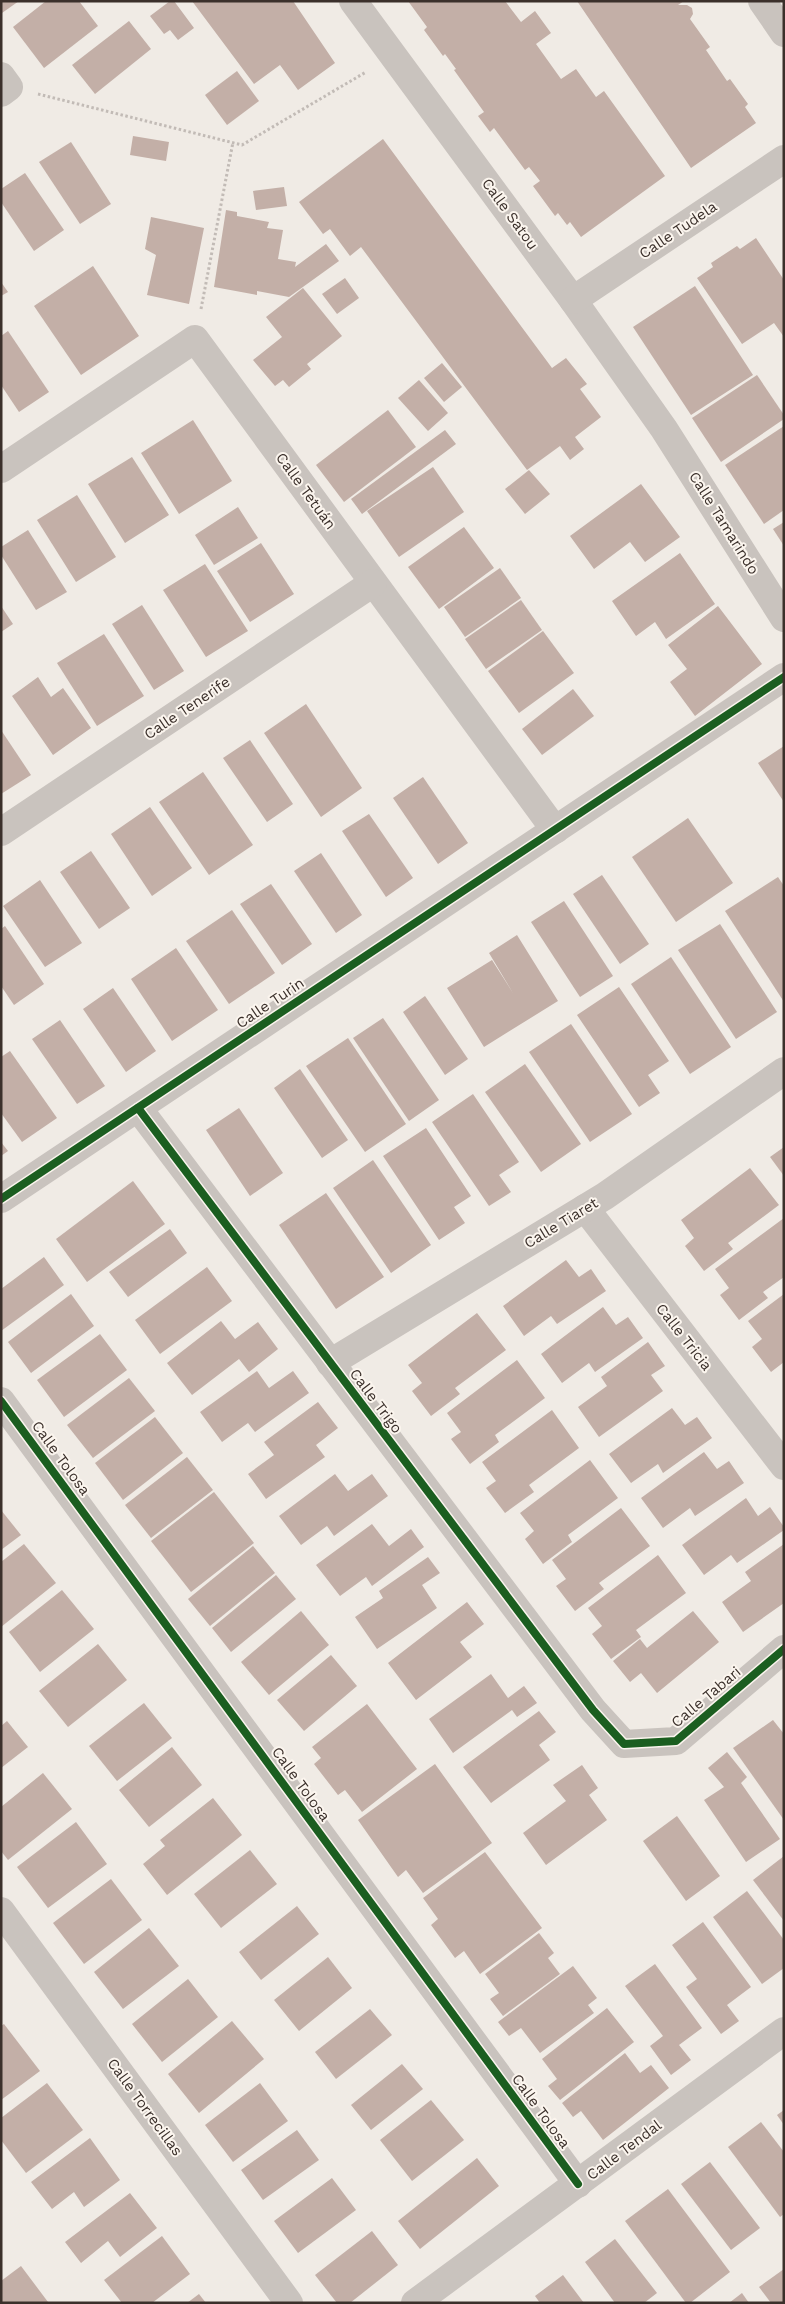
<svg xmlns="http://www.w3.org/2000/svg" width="785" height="2304" viewBox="0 0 785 2304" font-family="'Work Sans',sans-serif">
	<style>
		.building { fill: #c3afa7 }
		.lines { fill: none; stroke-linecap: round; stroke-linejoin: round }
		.path { stroke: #c2bbb6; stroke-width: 3; stroke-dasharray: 2.5 2.5; stroke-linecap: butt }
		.minor { stroke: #c9c3be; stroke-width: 28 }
		.cycleway-casing { stroke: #fbf5ee; stroke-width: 11 }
		.cycleway { stroke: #1b5e20; stroke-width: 8 }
		.labels { text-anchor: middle; stroke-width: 4; stroke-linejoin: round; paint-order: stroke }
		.street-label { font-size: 15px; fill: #3b302b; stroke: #fbf5ee }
	</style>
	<rect width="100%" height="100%" fill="#f0ebe5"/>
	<g class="building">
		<path d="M1,1h18l-17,12z"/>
		<path d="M46,1h33l19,25 -54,42 -31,-41z"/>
		<path d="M170,1h4l20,27 -16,12 -8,-10 -6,4 -14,-18z"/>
		<path d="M192,1h101l42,62 -37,27 -18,-25 -26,19z"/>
		<path d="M408,1h97l16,21 14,-11 16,22 -15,11 25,35 15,-10 20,28 8,-6 61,85 -84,61 -11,-15 -3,3 -9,-12 -3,3 -22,-30 7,-5 -11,-14 -4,3 -31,-42 -4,4 -12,-16 6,-4 -30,-42 2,-1 -11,-15 -2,2 -19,-26 3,-3z"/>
		<path d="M577,1h107l-6,4h9l5,3 1,6 -3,5 20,28 -4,3 21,31 3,-2 18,25 -3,3 11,16 -65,45z"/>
		<path d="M129,21l22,28 -56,45 -23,-29z"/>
		<path d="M237,71l22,30 -32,24 -22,-30z"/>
		<path d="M133,136l36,6 -3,19 -36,-6z"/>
		<path d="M383,139l169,229 14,-10 21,26 -7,5 21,28 -26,20 9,12 -14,11 -10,-14 -33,24 -166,-223 -11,9 -20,-27 -7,5 -24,-32z"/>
		<path d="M71,142l40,62 -31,20 -41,-62z"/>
		<path d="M25,173l39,57 -30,21 -33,-49v-13z"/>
		<path d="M284,187l3,19 -31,4 -3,-19z"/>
		<path d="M226,210l11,2v4l32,6 -2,6 16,2 -5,29 18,3 -1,5 31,-23 13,17 -50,36 -32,-6v4l-43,-8z"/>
		<path d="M151,217l53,11 -15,76 -42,-9 9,-40 -11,-6z"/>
		<path d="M756,238l28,42v57l-10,-14 -32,21 -45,-66 16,-11 -2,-4 26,-17 3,3z"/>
		<path d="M93,266l46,70 -58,39 -47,-69z"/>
		<path d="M345,278l14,20 -22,16 -15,-20z"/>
		<path d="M1,282l7,10 -7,4z"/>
		<path d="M695,286l58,89 -62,40 -58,-88z"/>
		<path d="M303,288l39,48 -35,28 4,5 -22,18 -6,-7 -8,6 -22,-26 29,-23 -16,-20z"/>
		<path d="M8,331l41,61 -30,20 -18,-27v-49z"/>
		<path d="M442,363l20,24 -18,15 -20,-24z"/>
		<path d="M757,375l27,40v4l-63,43 -29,-44z"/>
		<path d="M419,380l29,33 -20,18 -30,-33z"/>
		<path d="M388,410l28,37 -72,55 -28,-37z"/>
		<path d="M193,420l39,61 -53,33 -38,-61z"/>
		<path d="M784,426v84l-20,14 -39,-59z"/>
		<path d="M445,430l11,14 -94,70 -11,-15z"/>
		<path d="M132,457l37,58 -44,28 -37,-59z"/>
		<path d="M433,467l31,45 -65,45 -32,-46z"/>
		<path d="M529,470l21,24 -25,20 -20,-25z"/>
		<path d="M641,484l39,53 -35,25 -15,-20 -36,27 -24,-33z"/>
		<path d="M77,495l39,62 -40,25 -39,-62z"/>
		<path d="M238,507l20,31 -44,27 -19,-30z"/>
		<path d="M784,522v24l-11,-17z"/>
		<path d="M464,527l30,41 -55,41 -31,-42z"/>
		<path d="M28,530l39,62 -31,18 -35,-55v-8z"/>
		<path d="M261,543l33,51 -44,28 -33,-51z"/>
		<path d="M680,553l35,51 -49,35 -11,-17 -19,14 -24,-35z"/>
		<path d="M205,564l43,67 -42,26 -43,-67z"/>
		<path d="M500,568l21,30 -56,39 -21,-30z"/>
		<path d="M521,600l21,30 -56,39 -21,-30z"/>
		<path d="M142,605l42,66 -30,19 -42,-66z"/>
		<path d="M1,606l12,18 -12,8z"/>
		<path d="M718,606l44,58 -67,52 -25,-34 17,-13 -19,-24z"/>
		<path d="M543,631l31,42 -55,40 -31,-42z"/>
		<path d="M104,634l40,62 -47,30 -40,-63z"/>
		<path d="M38,677l13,20 12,-9 28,40 -38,27 -41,-59z"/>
		<path d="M573,689l21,27 -52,39 -20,-26z"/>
		<path d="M306,704l56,84 -41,29 -57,-84z"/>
		<path d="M1,730l30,45 -30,19z"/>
		<path d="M250,740l43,64 -26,18 -44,-64z"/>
		<path d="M784,746v56l-26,-39z"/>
		<path d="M203,772l50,73 -44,30 -50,-73z"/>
		<path d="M423,777l45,66 -30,21 -45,-66z"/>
		<path d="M150,807l42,61 -40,28 -41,-62z"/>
		<path d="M369,814l44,64 -27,19 -44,-66z"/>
		<path d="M688,818l45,65 -57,39 -44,-65z"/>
		<path d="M91,851l39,57 -31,21 -39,-57z"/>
		<path d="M321,853l41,62 -26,18 -42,-62z"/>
		<path d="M602,875l47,69 -29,20 -47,-70z"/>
		<path d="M778,877l6,9v116l-59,-91z"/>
		<path d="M40,880l42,63 -37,24 -42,-61z"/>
		<path d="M271,884l41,60 -30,21 -42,-61z"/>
		<path d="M564,901l49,75 -33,21 -49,-75z"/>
		<path d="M232,910l43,63 -46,31 -43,-63z"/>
		<path d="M720,924l57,88 -41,27 -58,-89z"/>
		<path d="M5,926l39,58 -30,21 -13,-19v-57z"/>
		<path d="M517,935l41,66 -74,46 -37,-59 45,-28 21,33 -24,-40z"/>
		<path d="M176,948l42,62 -46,31 -41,-62z"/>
		<path d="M671,957l60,90 -41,27 -59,-90z"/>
		<path d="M619,987l50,74 -21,14 12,18 -21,14 -62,-92z"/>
		<path d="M113,988l43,63 -30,21 -43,-63z"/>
		<path d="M425,996l43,63 -23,16 -42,-63z"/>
		<path d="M383,1018l56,82 -30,21 -56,-83z"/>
		<path d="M60,1020l45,66 -28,18 -45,-65z"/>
		<path d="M571,1024l61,90 -42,28 -61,-90z"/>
		<path d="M348,1038l58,86 -41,28 -59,-86z"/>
		<path d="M10,1051l47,67 -35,24 -21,-29v-56z"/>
		<path d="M525,1064l56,80 -40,28 -56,-80z"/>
		<path d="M300,1069l48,71 -26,18 -48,-70z"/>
		<path d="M473,1094l46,68 -20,13 12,17 -22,14 -57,-84z"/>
		<path d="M239,1108l44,65 -33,23 -44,-66z"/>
		<path d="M426,1128l45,68 -17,11 11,16 -26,17 -56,-84z"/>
		<path d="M1,1142l7,9 -7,5z"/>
		<path d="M784,1147v29l-14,-19z"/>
		<path d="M373,1160l58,85 -40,28 -58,-85z"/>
		<path d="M750,1168l29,37 -51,38 5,6 -29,22 -19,-25 9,-8 -13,-18z"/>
		<path d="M133,1181l32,43 -78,58 -31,-43z"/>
		<path d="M326,1193l58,84 -48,32 -57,-84z"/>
		<path d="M784,1218v59l-21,15 5,6 -29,22 -19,-25 9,-7 -14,-19z"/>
		<path d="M170,1229l17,24 -59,44 -19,-25z"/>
		<path d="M44,1257l20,28 -63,46v-42z"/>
		<path d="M566,1260l13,17 12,-8 15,22 -49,33 -6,-8 -27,20 -21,-30z"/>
		<path d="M207,1267l25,34 -72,53 -25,-34z"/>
		<path d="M71,1294l23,32 -63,47 -23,-31z"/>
		<path d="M784,1294v68l-13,10 -19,-25 10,-8 -14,-18z"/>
		<path d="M603,1307l13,18 12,-8 15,21 -48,34 -6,-9 -27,20 -21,-29z"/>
		<path d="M477,1313l29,37 -51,38 5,6 -29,22 -19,-25 10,-8 -14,-18z"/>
		<path d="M221,1321l14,18 23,-17 20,27 -29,23 -10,-13 -47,36 -25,-32z"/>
		<path d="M100,1334l27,36 -63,47 -27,-37z"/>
		<path d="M648,1342l17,24 -14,9 12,16 -64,46 -21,-30 29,-21 -6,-9z"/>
		<path d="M517,1360l28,38 -50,37 4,7 -29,22 -19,-25 10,-7 -14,-19z"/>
		<path d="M257,1371l12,17 24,-17 16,22 -54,39 -7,-9 -26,19 -22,-30z"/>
		<path d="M129,1378l26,33 -62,47 -26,-33z"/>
		<path d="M318,1402l20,26 -22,17 9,12 -59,42 -18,-25 26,-19 -10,-13z"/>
		<path d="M672,1408l13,17 12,-8 15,21 -49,35 -5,-9 -27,19 -22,-29z"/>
		<path d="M552,1410l27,38 -50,37 5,7 -29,21 -19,-25 10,-7 -14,-19z"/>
		<path d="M155,1417l28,36 -60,47 -28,-37z"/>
		<path d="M704,1452l13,17 12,-8 15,22 -49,33 -5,-8 -27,20 -22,-30z"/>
		<path d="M187,1457l26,33 -62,48 -26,-33z"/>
		<path d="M590,1460l28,38 -50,37 4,7 -29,22 -18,-25 9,-8 -14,-18z"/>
		<path d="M335,1474l13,17 24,-17 16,22 -54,40 -7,-10 -26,19 -22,-29z"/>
		<path d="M214,1492l40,51 -63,49 -40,-51z"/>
		<path d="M746,1498l12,18 12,-9 14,20v3l-47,33 -6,-8 -27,20 -22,-30z"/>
		<path d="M621,1508l29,38 -51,37 5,6 -29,22 -19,-25 10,-7 -14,-19z"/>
		<path d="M1,1510l20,25 -20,15z"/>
		<path d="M372,1524l17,22 22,-17 13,18 -52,39 -6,-9 -26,19 -24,-31z"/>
		<path d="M24,1544l32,39 -55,44v-65z"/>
		<path d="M784,1544v59l-41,29 -21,-30 29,-21 -6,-9z"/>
		<path d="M253,1546l22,27 -65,53 -22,-27z"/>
		<path d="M658,1555l28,38 -50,37 5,7 -30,22 -19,-25 10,-8 -14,-18z"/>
		<path d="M428,1557l12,16 -18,12 15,23 -60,41 -22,-32 28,-19 -4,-7z"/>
		<path d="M276,1575l20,24 -65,53 -19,-24z"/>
		<path d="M62,1590l32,39 -54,43 -31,-40z"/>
		<path d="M467,1602l17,22 -24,18 12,15 -56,43 -28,-37z"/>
		<path d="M301,1611l28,34 -60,50 -28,-33z"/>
		<path d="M693,1611l26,31 -62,51 -16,-20 -11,9 -17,-21 27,-22 7,9z"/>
		<path d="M98,1644l29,36 -59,47 -29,-36z"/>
		<path d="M331,1655l26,31 -53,45 -27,-31z"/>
		<path d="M491,1674l17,24 16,-12 13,17 -20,14 -5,-7 -59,43 -24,-34z"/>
		<path d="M144,1703l28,35 -55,43 -28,-35z"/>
		<path d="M367,1704l50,65 -55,43 -17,-22 -7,5 -24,-31 7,-6 -9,-11z"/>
		<path d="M539,1711l17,21 -17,13 11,15 -59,43 -28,-36z"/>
		<path d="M773,1720l11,14v86l-51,-72z"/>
		<path d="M7,1721l21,26 -27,21v-42z"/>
		<path d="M172,1747l30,38 -53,42 -30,-37z"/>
		<path d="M727,1752l20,25 -6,6 39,56 -34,23 -42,-62 20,-13 -16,-19z"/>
		<path d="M435,1764l57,79 -69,50 -17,-23 -8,7 -40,-57z"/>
		<path d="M582,1765l16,23 -9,7 18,25 -61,45 -23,-32 43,-32 -13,-16z"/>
		<path d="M43,1773l29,36 -64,51 -7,-9v-44z"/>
		<path d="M213,1798l29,37 -75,60 -24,-31 22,-18 -5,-6z"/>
		<path d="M677,1816l43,60 -34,25 -43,-60z"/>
		<path d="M76,1822l31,42 -59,44 -31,-41z"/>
		<path d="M250,1850l27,34 -56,44 -27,-34z"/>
		<path d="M485,1852l57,76 -62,46 -16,-23 -9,7 -24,-33 7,-6 -15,-21z"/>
		<path d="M784,1856v65l-31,-41z"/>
		<path d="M111,1879l31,41 -58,44 -31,-41z"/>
		<path d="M747,1891l37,49v28l-22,16 -49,-67z"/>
		<path d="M297,1906l22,28 -58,46 -22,-28z"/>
		<path d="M703,1922l48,65 -24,18 12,16 -18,13 -35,-47 11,-8 -25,-34z"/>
		<path d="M149,1928l30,38 -56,43 -29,-37z"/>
		<path d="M539,1933l15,20 -6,5 12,16 -57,42 -13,-17 9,-6 -14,-19z"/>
		<path d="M328,1957l24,31 -53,43 -25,-31z"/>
		<path d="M655,1964l47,64 -23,17 12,15 -20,15 -21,-29 13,-10 -38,-50z"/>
		<path d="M573,1966l24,32 -9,7 6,8 -54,40 -19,-25 -12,8 -11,-14z"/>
		<path d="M188,1979l30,38 -56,45 -30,-38z"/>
		<path d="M607,2008l27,34 -74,58 -12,-14 9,-7 -15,-20z"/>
		<path d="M370,2009l22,26 -56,44 -21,-27z"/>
		<path d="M232,2021l32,38 -65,54 -31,-39z"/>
		<path d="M4,2024l36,47 -39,29v-74z"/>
		<path d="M625,2053l15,20 11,-8 18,23 -66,52 -22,-29 -8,6 -11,-14z"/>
		<path d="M402,2064l21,25 -52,41 -20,-25z"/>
		<path d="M47,2083l36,47 -57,43 -25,-33v-22z"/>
		<path d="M260,2083l28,38 -55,41 -28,-37z"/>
		<path d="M431,2100l33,40 -52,41 -32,-41z"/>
		<path d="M784,2110v15l-7,-10z"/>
		<path d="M761,2122l23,30v62l-4,3 -52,-70z"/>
		<path d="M297,2130l22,30 -56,40 -22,-30z"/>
		<path d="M90,2138l30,42 -36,27 -10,-15 -22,17 -21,-27z"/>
		<path d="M477,2158l22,28 -79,63 -22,-28z"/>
		<path d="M710,2162l50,66 -29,22 -50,-66z"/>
		<path d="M332,2178l24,32 -58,43 -24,-32z"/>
		<path d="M668,2189l62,83 -40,31h-4l-61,-82z"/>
		<path d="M130,2193l27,35 -37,29 -12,-16 -27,22 -16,-21z"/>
		<path d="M372,2231l26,34 -48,38h-13l-22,-28z"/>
		<path d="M162,2236l28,38 -38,29h-30l-18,-23z"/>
		<path d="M615,2239l42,54 -13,10h-29l-30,-41z"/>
		<path d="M21,2266l27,36 -2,1h-45v-22z"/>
		<path d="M784,2269v34h-13l-12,-16z"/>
		<path d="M563,2275l21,28h-44l-5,-7z"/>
		<path d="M742,2293l7,10h-20z"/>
		<path d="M199,2294l7,9h-19z"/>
	</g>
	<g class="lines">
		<g class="path">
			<path d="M38,94l204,51 124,-73"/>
			<path d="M201,309l32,-167"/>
		</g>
		<g class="minor">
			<path d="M353,1l220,299 91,129 120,189"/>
			<path d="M762,1l22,32"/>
			<path d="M1,76l8,11 -8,6"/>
			<path d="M573,300l211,-141"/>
			<path d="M1,469l194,-130 360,491"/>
			<path d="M1,832l372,-249"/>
			<path d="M138,1108l455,602 31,34 52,-3 108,-92"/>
			<path d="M1,1199l783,-522"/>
			<path d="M585,1208l199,258"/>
			<path d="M330,1363l275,-167 179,-125"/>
			<path d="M1,1401l577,783"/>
			<path d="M1,1911l288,392"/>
			<path d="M415,2303l369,-272"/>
		</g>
		<g class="cycleway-casing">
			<g id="cycleway">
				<path d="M138,1108l455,602 31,34 52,-3 108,-92"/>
				<path d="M1,1199l783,-522"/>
				<path d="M1,1401l577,783"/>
			</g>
		</g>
		<use href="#cycleway" class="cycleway"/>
	</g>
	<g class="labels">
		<g class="street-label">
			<text transform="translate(510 214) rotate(54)" y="5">Calle Satou</text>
			<text transform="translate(678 230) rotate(-34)" y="5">Calle Tudela</text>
			<text transform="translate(306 491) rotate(54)" y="5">Calle Tetuán</text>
			<text transform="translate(724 523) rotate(58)" y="5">Calle Tamarindo</text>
			<text transform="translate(187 708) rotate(-34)" y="5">Calle Tenerife</text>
			<text transform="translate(270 1003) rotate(-34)" y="5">Calle Turin</text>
			<text transform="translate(561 1223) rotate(-31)" y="5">Calle Tiaret</text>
			<text transform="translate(684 1337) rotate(52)" y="5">Calle Tricia</text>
			<text transform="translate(376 1401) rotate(53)" y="5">Calle Trigo</text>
			<text transform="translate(61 1458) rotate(54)" y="5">Calle Tolosa</text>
			<text transform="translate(706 1697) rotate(-40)" y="5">Calle Tabari</text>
			<text transform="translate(301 1784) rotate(54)" y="5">Calle Tolosa</text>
			<text transform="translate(145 2107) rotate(54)" y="5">Calle Torrecillas</text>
			<text transform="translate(541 2111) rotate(54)" y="5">Calle Tolosa</text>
			<text transform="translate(624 2150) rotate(-37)" y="5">Calle Tendal</text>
		</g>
	</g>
	<rect width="785" height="2304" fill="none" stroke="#3b302b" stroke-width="5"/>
</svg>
